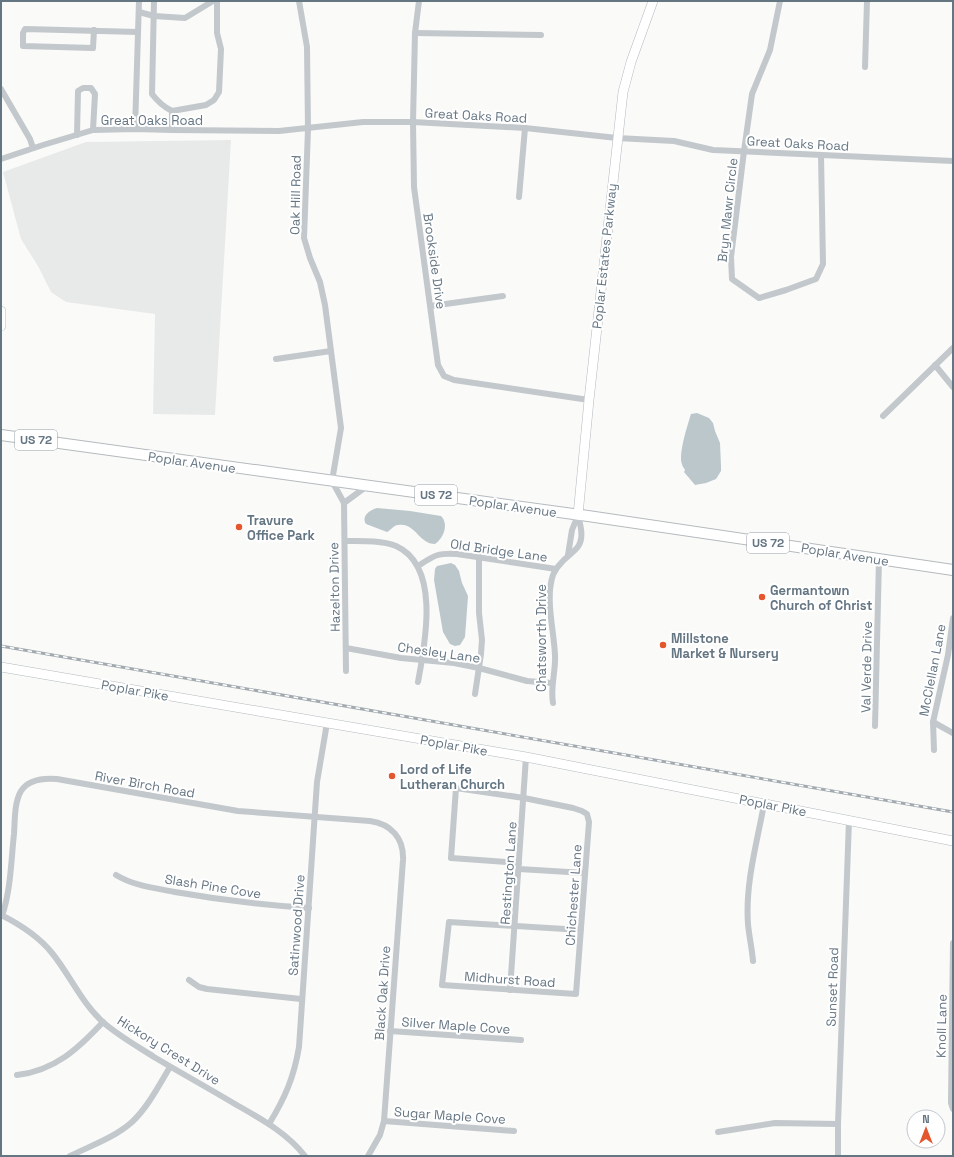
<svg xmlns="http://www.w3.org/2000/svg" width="954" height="1157" viewBox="0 0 954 1157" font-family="'Space Grotesk',sans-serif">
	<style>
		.built { fill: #e8e9e9 }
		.water { fill: #bbc7cb }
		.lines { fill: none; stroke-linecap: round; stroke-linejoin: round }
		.secondary-casing { stroke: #b3babf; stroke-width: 10 }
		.primary-casing { stroke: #b5babe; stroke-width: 12 }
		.street { stroke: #c3c8cc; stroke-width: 6 }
		.secondary { stroke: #fff; stroke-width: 9 }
		.primary { stroke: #fff; stroke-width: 10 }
		.rail-casing { stroke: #a2aab0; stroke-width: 3 }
		.rail { stroke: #fff; stroke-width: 1.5; stroke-dasharray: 4.5; stroke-linecap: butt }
		.poi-dot { fill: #e4572e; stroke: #fff; stroke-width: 1.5 }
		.labels { text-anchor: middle; stroke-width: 4; stroke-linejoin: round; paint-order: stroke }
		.shield { fill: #fff; stroke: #939fa8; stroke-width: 1 }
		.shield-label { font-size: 12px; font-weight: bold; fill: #657683 }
		.street-label { font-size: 13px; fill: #657683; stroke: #fff }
		.poi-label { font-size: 13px; font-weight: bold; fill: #657683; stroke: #fff; text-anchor: start }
	</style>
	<rect width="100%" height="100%" fill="#fafaf8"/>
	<path class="built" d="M231,140l-16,275 -62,-1 2,-100 -89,-12 -15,-10 -13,-26 -17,-27 -18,-67 83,-30z"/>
	<g class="water">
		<path d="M697,413l12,5 4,5 2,8 5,12 1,23v5l-5,8 -10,4 -11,2 -11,-13 1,-2c-1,-2 -3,-4 -3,-6 -4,-10 6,-40 9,-50z"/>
		<path d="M377,508l33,3 31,5c8,8 3,22 -6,28 -16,0 -20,-22 -37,-19 -4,0 -7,5 -11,7l-21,-8c-5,-8 4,-14 11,-16z"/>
		<path d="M451,563l4,2 4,6 3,12 6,13 -3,41 -5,8 -5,1 -5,-2 -7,-12 -9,-52 1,-11 2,-3z"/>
	</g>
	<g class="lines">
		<g class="secondary-casing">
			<g id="secondary">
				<path d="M1,311v15"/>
				<path d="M578,515l11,-115 34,-308 8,-30 22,-61"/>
				<path d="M1,667l525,90 427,84"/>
			</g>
		</g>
		<g class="primary-casing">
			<path id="primary" d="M1,435l587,81 365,54"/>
		</g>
		<g class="street">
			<path d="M154,1l-2,93c6,8 12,13 20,17"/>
			<path d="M299,1l8,46 1,82 -4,109 6,20 10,24 5,23 16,123 -9,53 12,22 2,168"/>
			<path d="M419,1l-4,32 -2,89 1,65 24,178 6,11 10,4 135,20"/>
			<path d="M780,1l-10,49 -18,44 -8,57 -13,106 1,22 27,19 27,-8 30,-11 7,-15 -2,-109"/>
			<path d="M139,12l15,4 31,2 28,-17"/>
			<path d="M94,30l-1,18 -70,-2v-13l2,-4 113,3"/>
			<path d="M415,33l126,2"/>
			<path d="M865,67l2,-66"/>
			<path d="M1,89l29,50 3,9"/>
			<path d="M172,111l34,-6 8,-5 5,-8 2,-43 -4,-16v-32"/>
			<path d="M135,129l4,-128"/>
			<path d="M172,130v-19"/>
			<path d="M77,135l1,-44 5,-3h8l4,6 -2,36"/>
			<path d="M1,159l42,-14 50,-15 42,-1 37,1 107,1 84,-9h50l112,6 92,10 57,3 39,9 240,11"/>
			<path d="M519,197l6,-69"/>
			<path d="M431,306l72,-10"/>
			<path d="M276,359l55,-8"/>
			<path d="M935,365l18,22"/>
			<path d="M883,416l70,-68"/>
			<path d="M344,503l23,-17"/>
			<path d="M345,541c16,0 36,-1 51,5 45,20 29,98 22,136"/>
			<path d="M568,555l4,-25 6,-15"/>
			<path d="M418,566c17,-11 19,-13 39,-12l99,15"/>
			<path d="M346,648l55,10 53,5 25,5 48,13 25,2"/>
			<path d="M475,694l6,-40 1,-14 -3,-27v-56"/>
			<path d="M553,703c-3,-16 3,-32 2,-48 -1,-24 -10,-57 -2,-80 2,-5 5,-9 9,-13 4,-5 14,-11 17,-17 5,-9 1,-21 -1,-30"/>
			<path d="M933,722l20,11"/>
			<path d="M875,726l4,-167"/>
			<path d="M934,750l-1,-28 15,-67 5,-37"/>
			<path d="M519,863l-68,-5 5,-70 68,10 49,10 9,3 5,3 2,8 -13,172 -134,-9 7,-63 132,8"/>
			<path d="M519,869l66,4"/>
			<path d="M116,875c18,11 39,13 59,17 45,8 88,13 134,16"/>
			<path d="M1,915c18,9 38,22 51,38 18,22 30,51 52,70 15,13 33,23 50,34 27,16 54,31 81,47 26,15 51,28 70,52"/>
			<path d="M2,916c9,-27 9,-55 12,-82 1,-13 0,-31 7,-43 7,-11 23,-13 36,-12l181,32 132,10c21,3 34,17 33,39l-19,261 -4,14 -12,21"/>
			<path d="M953,943l-2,160 2,6"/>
			<path d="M753,961c-1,-13 -4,-25 -5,-37 -3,-40 9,-81 16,-120"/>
			<path d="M189,980l10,7 8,2 94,10"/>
			<path d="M510,990l16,-233"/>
			<path d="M390,1031l131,9"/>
			<path d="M17,1075c37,-4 61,-26 86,-53"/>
			<path d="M384,1121l130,10"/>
			<path d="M269,1124c16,-26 25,-47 30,-77l18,-265 10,-59"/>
			<path d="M718,1132l57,-9 63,1"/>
			<path d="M70,1156c20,-10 44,-18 62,-34 16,-15 27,-37 38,-55"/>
			<path d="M838,1156v-32l11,-304"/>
		</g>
		<use href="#secondary" class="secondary"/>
		<use href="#primary" class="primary"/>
		<g class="rail-casing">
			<path id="rail" d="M1,646l952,166"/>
		</g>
		<use href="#rail" class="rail"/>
	</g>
	<g class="poi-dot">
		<circle cx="239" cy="527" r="4"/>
		<circle cx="762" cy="597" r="4"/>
		<circle cx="663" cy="645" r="4"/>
		<circle cx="392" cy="776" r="4"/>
	</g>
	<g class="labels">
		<g class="shield">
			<rect x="15" y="430" width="42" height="20" rx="3"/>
			<rect x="415" y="485" width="42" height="20" rx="3"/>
			<rect x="747" y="533" width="42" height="20" rx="3"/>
		</g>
		<g class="shield-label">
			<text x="36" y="444">US 72</text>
			<text x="436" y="499">US 72</text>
			<text x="768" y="547">US 72</text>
		</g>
		<g class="street-label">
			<text transform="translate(476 115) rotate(3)" y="5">Great Oaks Road</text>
			<text x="152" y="125">Great Oaks Road</text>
			<text transform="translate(798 143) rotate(3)" y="5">Great Oaks Road</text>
			<text transform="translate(295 195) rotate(-89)" y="5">Oak Hill Road</text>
			<text transform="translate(727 210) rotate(-84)" y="5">Bryn Mawr Circle</text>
			<text transform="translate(604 256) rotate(-84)" y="5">Poplar Estates Parkway</text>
			<text transform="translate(435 261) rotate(82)" y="5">Brookside Drive</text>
			<text transform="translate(192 462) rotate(8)" y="5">Poplar Avenue</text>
			<text transform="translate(513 506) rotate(8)" y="5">Poplar Avenue</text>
			<text transform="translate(499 550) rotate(8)" y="5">Old Bridge Lane</text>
			<text transform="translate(845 554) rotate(9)" y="5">Poplar Avenue</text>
			<text transform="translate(334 587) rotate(-91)" y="5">Hazelton Drive</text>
			<text transform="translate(541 638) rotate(-90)" y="5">Chatsworth Drive</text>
			<text transform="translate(439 652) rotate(8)" y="5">Chesley Lane</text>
			<text transform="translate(866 667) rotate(-89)" y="5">Val Verde Drive</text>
			<text transform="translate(932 670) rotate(-79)" y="5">McClellan Lane</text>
			<text transform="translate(135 690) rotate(10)" y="5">Poplar Pike</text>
			<text transform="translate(454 745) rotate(10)" y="5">Poplar Pike</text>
			<text transform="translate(145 784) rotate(10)" y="5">River Birch Road</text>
			<text transform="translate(773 805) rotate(11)" y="5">Poplar Pike</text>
			<text transform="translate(508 873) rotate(-86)" y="5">Restington Lane</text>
			<text transform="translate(213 886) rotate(9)" y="5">Slash Pine Cove</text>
			<text transform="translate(573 895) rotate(-86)" y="5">Chichester Lane</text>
			<text transform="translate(296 925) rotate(-86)" y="5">Satinwood Drive</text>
			<text transform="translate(510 979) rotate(4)" y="5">Midhurst Road</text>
			<text transform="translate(832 987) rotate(-88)" y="5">Sunset Road</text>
			<text transform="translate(382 993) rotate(-86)" y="5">Black Oak Drive</text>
			<text transform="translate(456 1025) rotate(4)" y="5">Silver Maple Cove</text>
			<text transform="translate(941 1026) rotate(-89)" y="5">Knoll Lane</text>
			<text transform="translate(169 1050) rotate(32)" y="5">Hickory Crest Drive</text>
			<text transform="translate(450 1115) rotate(4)" y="5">Sugar Maple Cove</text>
		</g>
		<g class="poi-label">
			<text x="247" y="525">Travure<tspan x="247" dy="15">Office Park</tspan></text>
			<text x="770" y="595">Germantown<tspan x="770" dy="15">Church of Christ</tspan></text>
			<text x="671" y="643">Millstone<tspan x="671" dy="15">Market &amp; Nursery</tspan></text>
			<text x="400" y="774">Lord of Life<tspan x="400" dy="15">Lutheran Church</tspan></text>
		</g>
	</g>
	<rect width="954" height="1157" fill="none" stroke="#657683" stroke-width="4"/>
	<g transform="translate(926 1129)"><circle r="19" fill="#ffffff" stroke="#c1c8cd"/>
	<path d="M0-3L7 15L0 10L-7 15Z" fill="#e4572e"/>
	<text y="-6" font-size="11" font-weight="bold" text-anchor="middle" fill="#657683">N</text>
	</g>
</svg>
